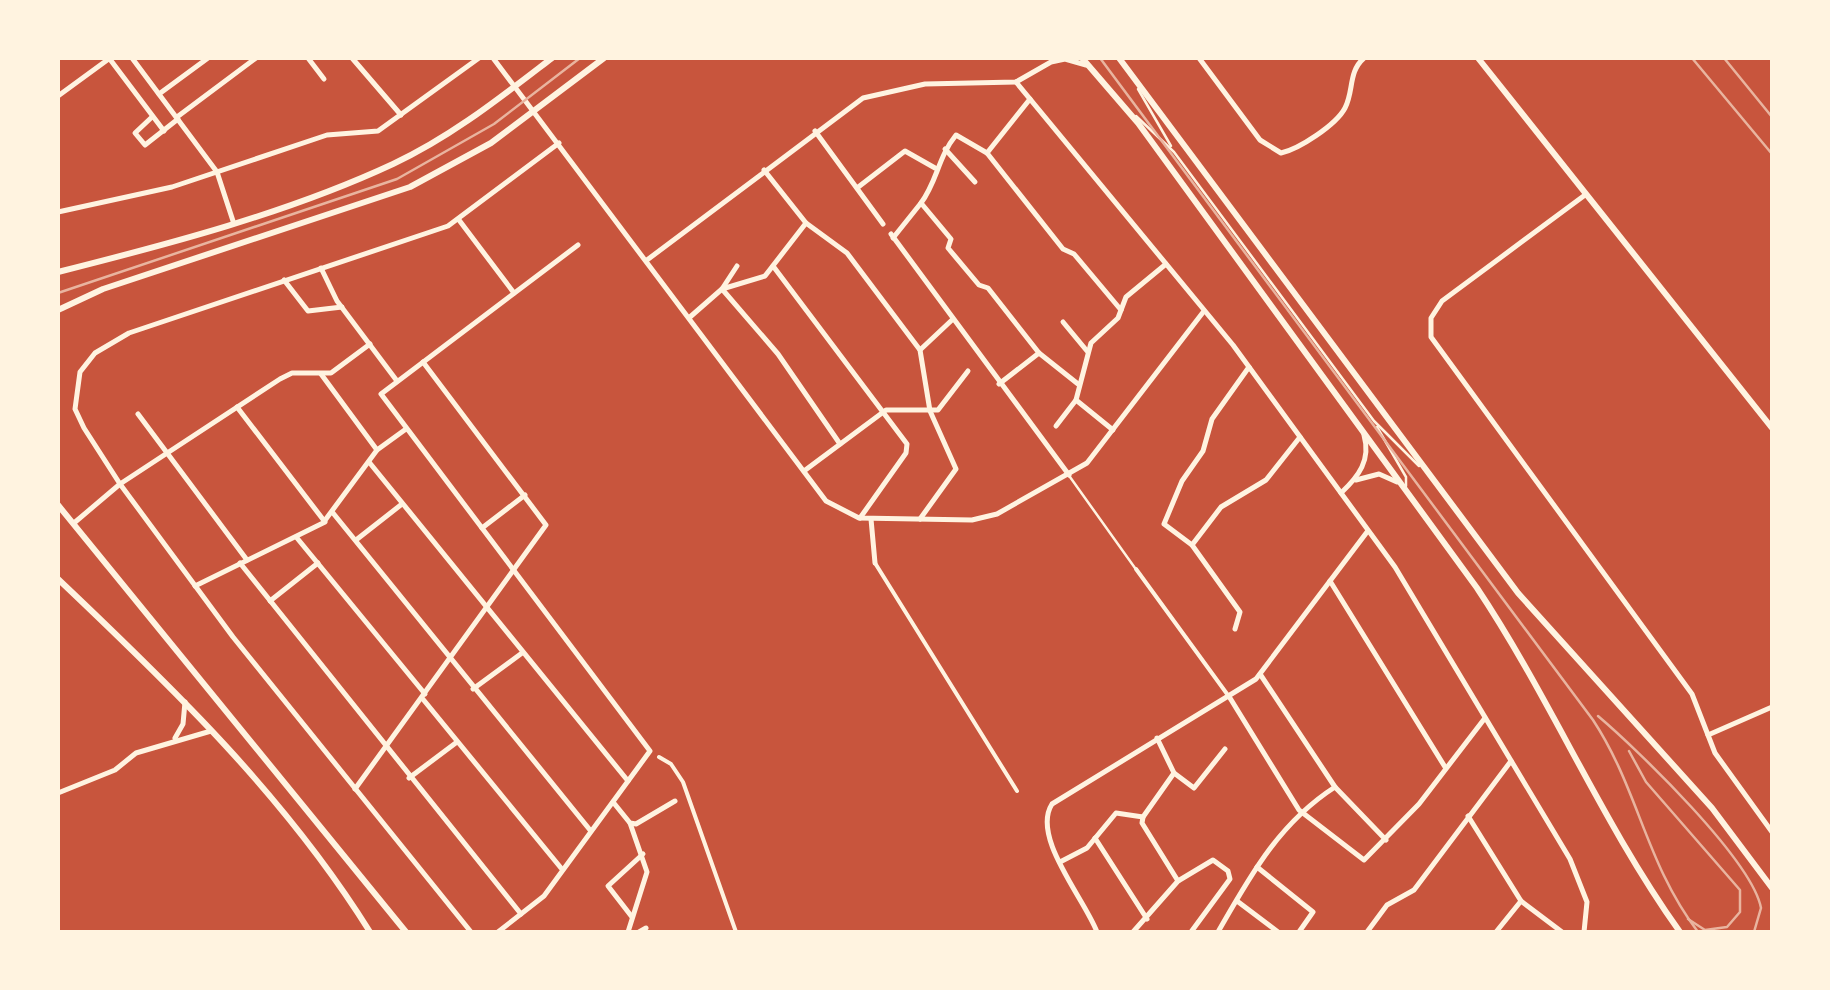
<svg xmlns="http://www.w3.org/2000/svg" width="1830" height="990" viewBox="0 0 1830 990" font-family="Cabin,sans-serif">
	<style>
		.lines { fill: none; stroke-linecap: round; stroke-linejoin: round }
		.service { stroke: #fff3e0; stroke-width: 2.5 }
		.pedestrian { stroke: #fff3e0; stroke-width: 4 }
		.minor { stroke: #fff3e0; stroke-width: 5 }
		.tertiary { stroke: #fff3e0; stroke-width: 6 }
		.secondary { stroke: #fff3e0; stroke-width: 6 }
		.tram { stroke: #e9b49f; stroke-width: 2.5 }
		.rail { stroke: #e9b49f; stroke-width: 2.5 }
	</style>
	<rect width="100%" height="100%" fill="#c8553d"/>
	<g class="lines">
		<g class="service">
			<path d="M1138,89l33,57"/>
			<path d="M1136,116l38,36 200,269 45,45"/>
			<path d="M1377,427l29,50v9"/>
			<path d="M1070,477l65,91"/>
		</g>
		<g class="pedestrian">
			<path d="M875,563l142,228"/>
			<path d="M1136,569l94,129"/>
			<path d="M659,757l12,7 12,18 53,150"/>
		</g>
		<g class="minor">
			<path d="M109,58l55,73"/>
			<path d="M132,58l85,114 16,49"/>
			<path d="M308,58l16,21"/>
			<path d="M352,58l49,57"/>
			<path d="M493,58l333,443 33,17 113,2 25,-6 90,-51 117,-152"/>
			<path d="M1199,58l61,82 21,13c18,-4 55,-28 64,-45 9,-17 3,-36 19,-50"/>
			<path d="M1016,82l217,263 162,222 175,292 17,43 -3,30"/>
			<path d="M159,94l49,-36"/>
			<path d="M58,96l52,-38"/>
			<path d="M1030,99l-43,54 -31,-18c-18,22 -19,47 -35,68l30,36 -3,9 31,37 9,3 51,65 39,31"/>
			<path d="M152,117l-17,16 10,12 33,-26"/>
			<path d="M177,117l79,-59"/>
			<path d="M815,131l68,93"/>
			<path d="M945,149l30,33"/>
			<path d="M987,153l76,96 11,5 47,56"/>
			<path d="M764,170l42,53 41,30 73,97 10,61 26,58 -36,50"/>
			<path d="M857,188l48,-37 30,17"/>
			<path d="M1585,195l-143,106 -11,17v19l261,357 23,59 57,79"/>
			<path d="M58,212l114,-25 155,-52 51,-4 101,-73"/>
			<path d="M459,220l55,73"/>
			<path d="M891,234l178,241"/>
			<path d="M893,238l28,-35"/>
			<path d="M647,260l216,-162 62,-14 91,-2 35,-20 14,-3 21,6"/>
			<path d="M737,266l-15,23 56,65 62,90"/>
			<path d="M773,266l134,178 -1,9 -46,65"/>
			<path d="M321,268l16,33 60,80"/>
			<path d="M284,280l24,31 34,-4"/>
			<path d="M690,317l32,-28 43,-13 41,-53"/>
			<path d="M1063,322l24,29"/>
			<path d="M920,350l33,-31"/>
			<path d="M321,374l56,76"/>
			<path d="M999,384l40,-31"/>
			<path d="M237,407l88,115"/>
			<path d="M138,414l109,146"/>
			<path d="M1056,426l20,-26"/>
			<path d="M1113,430l-37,-30 15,-57 27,-25 8,-21 40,-33"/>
			<path d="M369,462l259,319"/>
			<path d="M804,471l82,-61h52l30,-39"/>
			<path d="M1356,480l23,-6 18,8"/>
			<path d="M1341,493c18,-17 30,-33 23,-58"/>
			<path d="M333,513l257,317"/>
			<path d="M871,519l4,44"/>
			<path d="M74,523l46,-39 160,-105 12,-6h39l39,-29"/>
			<path d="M482,528l43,-33"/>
			<path d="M297,538l128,156"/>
			<path d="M356,540l46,-36"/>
			<path d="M1192,545l29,-38 45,-27 34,-43"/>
			<path d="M240,563l281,351"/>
			<path d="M1330,581l115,186"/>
			<path d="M195,586l128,-63 54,-73 29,-21"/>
			<path d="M270,601l48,-38"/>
			<path d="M1235,629l5,-17 -48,-67 -28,-21 18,-43 21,-30 9,-32 37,-52"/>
			<path d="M1260,674l75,113"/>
			<path d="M473,689l49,-36"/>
			<path d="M422,698l139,170"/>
			<path d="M1230,698l69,112 65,50 55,-56 66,-86"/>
			<path d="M1708,735l64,-28"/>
			<path d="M175,738l8,-14 2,-22"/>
			<path d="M1157,738l17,35 20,15 31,-39"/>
			<path d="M409,778l48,-36"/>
			<path d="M355,789l191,-264 -123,-163"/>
			<path d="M58,793l57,-23 21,-17 75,-22"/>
			<path d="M613,802l17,21 6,1 39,-23"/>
			<path d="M1468,816l53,85 41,31"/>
			<path d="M1143,817l-1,6 36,58"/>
			<path d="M1095,838l52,81"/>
			<path d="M1060,862l27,-14 29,-35 27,4 31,-44"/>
			<path d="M1257,867l56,45 -14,20"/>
			<path d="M1237,901l41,31"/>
			<path d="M632,917l-24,-31 35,-32"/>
			<path d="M471,932l-238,-295 -113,-153 -36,-56 -9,-19 5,-37 15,-19 34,-20 319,-107 111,-83"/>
			<path d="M498,932l46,-36 106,-145 -269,-357 197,-149"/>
			<path d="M628,932l19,-60 -17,-49"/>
			<path d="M639,932l7,-4"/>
			<path d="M1097,932c-13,-34 -66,-95 -45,-128l204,-125 111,-147"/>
			<path d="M1133,932l45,-51 35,-21 15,11 2,8 -39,53"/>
			<path d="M1218,932c32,-56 61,-109 117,-145l51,53"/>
			<path d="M1367,932l20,-27 27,-15 97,-129"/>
			<path d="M1496,932l25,-31"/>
		</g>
		<g class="tertiary">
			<path d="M1478,58l294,370"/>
			<path d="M58,505l348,427"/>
			<path d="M58,579c114,108 228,218 312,353"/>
		</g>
		<g class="secondary">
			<path d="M1082,58l56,65 339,465c74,111 125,235 203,344"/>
			<path d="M1119,58l399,535 194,215 60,80"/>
			<path d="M58,272c111,-28 230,-59 335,-108 58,-27 108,-67 159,-106"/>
			<path d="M58,310l45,-21 307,-102 81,-44 113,-85"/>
		</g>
		<g class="tram">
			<path d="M1100,58l493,662c46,70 52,142 105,212"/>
			<path d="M58,293l339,-114 97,-55 86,-66"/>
			<path d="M1598,716c40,34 154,144 163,192l-7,24"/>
			<path d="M1629,751l17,31 94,108v22l-13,15 -22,3 -17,-11"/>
		</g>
		<g class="rail">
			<path d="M1692,58l80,96"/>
			<path d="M1724,58l48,59"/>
		</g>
	</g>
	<rect width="1830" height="990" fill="none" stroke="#fff3e0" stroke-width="120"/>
</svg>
